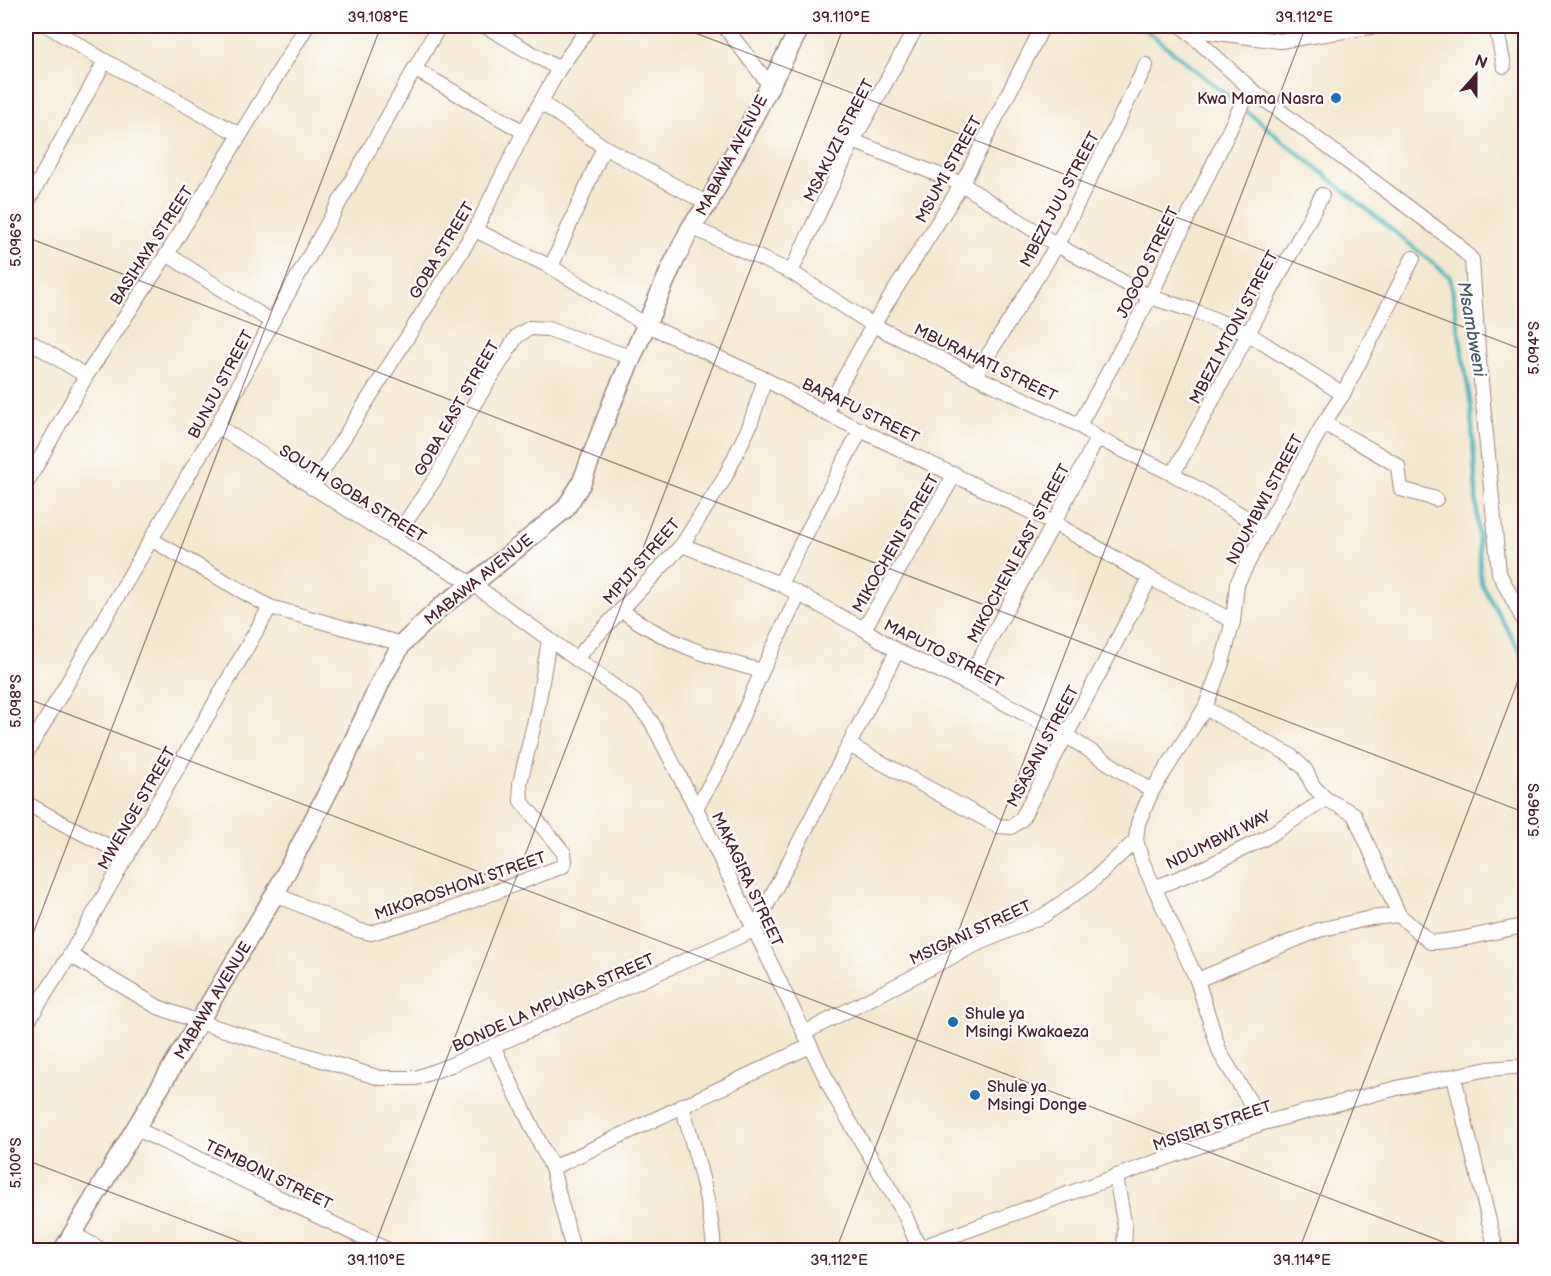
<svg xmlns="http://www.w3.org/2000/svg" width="1551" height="1276" viewBox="0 0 1551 1276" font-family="'Balsamiq Sans',sans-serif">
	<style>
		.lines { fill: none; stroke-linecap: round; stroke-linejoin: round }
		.stream { stroke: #44b4bb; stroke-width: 4 }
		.minor-casing { stroke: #9e837d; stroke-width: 16 }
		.tertiary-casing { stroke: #9e837d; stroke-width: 21 }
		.minor { stroke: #fff; stroke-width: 14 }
		.tertiary { stroke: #fff; stroke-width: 18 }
		.ticks { fill: none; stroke: #4a1f2b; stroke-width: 1.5; stroke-opacity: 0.45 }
		.poi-dot { fill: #1f6fb2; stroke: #fff; stroke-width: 2 }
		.labels { text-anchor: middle; stroke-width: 4.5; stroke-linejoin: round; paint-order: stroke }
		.poi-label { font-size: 16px; fill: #4a1f2b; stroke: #fff; text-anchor: start }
		.street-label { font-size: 16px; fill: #4a1f2b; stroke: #fff }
		.water-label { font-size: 18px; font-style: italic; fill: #485b65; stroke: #fff }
		.neatline { fill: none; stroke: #4a1f2b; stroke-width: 2 }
		.ticks-label { font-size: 15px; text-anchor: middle; fill: #4a1f2b }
	</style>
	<rect width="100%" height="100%" fill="#fff"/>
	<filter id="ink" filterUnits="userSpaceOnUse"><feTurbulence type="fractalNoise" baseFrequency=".0167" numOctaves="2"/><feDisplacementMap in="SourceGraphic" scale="12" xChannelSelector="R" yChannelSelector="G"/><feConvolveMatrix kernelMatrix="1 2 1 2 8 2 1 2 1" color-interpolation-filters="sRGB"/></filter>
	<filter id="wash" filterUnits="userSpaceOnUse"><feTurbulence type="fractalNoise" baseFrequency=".008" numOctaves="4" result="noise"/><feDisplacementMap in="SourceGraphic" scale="24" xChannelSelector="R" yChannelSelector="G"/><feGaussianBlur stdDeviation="1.35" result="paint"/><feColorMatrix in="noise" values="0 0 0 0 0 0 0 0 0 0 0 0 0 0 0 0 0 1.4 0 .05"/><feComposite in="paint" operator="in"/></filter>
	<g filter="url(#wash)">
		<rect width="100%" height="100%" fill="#f3e7cf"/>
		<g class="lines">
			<g class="stream">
				<path d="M1141,26l98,79"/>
				<path d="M1244,109l206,168 21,129 10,177 45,79"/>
			</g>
		</g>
	</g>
	<g filter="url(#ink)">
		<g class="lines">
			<g class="minor-casing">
				<g id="minor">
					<path d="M48,26l57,35 135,74"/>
					<path d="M485,26l74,43"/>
					<path d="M724,26l45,58"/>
					<path d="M1182,26l70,64 204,153 16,17 6,90 21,223 27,52"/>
					<path d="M1496,26l8,40"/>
					<path d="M1187,29l93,12 97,-15"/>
					<path d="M414,69l110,63"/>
					<path d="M542,103l62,44 104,57"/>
					<path d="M853,141l109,43 95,61 93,52 45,14 54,23 94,60"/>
					<path d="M26,205l79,-144"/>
					<path d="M691,227l100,45 82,53 102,51 104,49 18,13 76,36 92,55"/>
					<path d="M475,230l76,37 94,57 120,55 60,34 229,110 96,55 83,43"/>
					<path d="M167,254l105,68"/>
					<path d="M551,267l53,-120"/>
					<path d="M791,272l62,-131 64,-115"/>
					<path d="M26,339l60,37"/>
					<path d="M975,376l82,-131 89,-180"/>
					<path d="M825,413l48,-88 89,-141 81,-158"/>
					<path d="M1324,423c24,15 50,27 74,43l3,23 35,10"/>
					<path d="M1079,425l71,-128 89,-187 13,-20"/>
					<path d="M217,426l177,113 79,45 161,117 17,20 45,87 139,289 69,116 15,35 -1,2"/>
					<path d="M1173,474l149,-279"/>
					<path d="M26,484l60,-108 81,-122 140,-228"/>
					<path d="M312,488l163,-258 49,-98 35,-63 31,-43"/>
					<path d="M394,539l43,-63 34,-67 46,-73 13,-8 18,1 85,29"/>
					<path d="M152,540l118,67 132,37"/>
					<path d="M682,545l98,39 84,45 33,22 69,32 101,53 85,55"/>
					<path d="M780,584l81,-155"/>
					<path d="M621,610c43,32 90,48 141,61"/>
					<path d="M864,629l91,-155"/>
					<path d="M576,658l106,-113 42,-66 26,-54 15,-46"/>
					<path d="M966,683l88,-160 43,-85"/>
					<path d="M1205,708l85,47 15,14 8,17 13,13 28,15 45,101 31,27c32,0 64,-12 96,-16"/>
					<path d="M849,745l149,81 13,1 10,-7 129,-242"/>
					<path d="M26,754l191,-328 55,-104 167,-296"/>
					<path d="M26,803l36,20 66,33"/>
					<path d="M696,808l23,-39 43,-98 37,-77"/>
					<path d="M1154,888l50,-20 61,-30 61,-39"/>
					<path d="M275,894l83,36 13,3 80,-24 112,-43 2,-5 -1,-8 -43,-52 -1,-18 17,-72 12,-71"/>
					<path d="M70,955l88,52 41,15 181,56h36l35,-13 303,-135 143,-279"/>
					<path d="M1197,980l122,-50 52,-12 28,-3"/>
					<path d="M26,1024l44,-69 200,-348"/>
					<path d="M804,1033l173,-89 66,-28 47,-33 46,-43"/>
					<path d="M493,1046l59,122 21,82"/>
					<path d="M1454,1077l42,173"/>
					<path d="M682,1105c13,48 29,96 32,145"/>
					<path d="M1263,1123l-43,-70 -23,-73 -55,-119 -6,-21 2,-17 14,-32 53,-83 17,-45 11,-42 4,-37 28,-55 59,-106 19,-29 70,-136"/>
					<path d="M135,1128l253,122"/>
					<path d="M552,1168l258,-122"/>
					<path d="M1116,1176l9,52 -1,22"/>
					<path d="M73,1234l29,16"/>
					<path d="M919,1248l344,-125 138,-36 87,-18 38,-3"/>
				</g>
			</g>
			<g class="tertiary-casing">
				<path id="tertiary" d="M63,1250l212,-356 71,-137 37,-80 19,-33 41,-39 30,-21 92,-75 16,-25 31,-81 59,-135 20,-41 17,-23 93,-178"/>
			</g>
			<use href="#minor" class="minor"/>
			<use href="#tertiary" class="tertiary"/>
		</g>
	</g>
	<path class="ticks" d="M677,26l849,325M26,237l1500,576M26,698l1438,552M26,952l355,-926M26,1160l236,90M373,1250l471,-1224M836,1250l470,-1224M1299,1250l227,-590"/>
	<g class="poi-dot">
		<circle cx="1336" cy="98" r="6"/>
		<circle cx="953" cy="1022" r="6"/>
		<circle cx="975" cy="1095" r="6"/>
	</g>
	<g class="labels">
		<g class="poi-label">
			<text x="1324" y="104" text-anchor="end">Kwa Mama Nasra</text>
			<text x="965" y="1019">Shule ya<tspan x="965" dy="18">Msingi Kwakaeza</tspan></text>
			<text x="987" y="1092">Shule ya<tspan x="987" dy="18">Msingi Donge</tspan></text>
		</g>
		<g class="street-label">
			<text transform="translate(838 140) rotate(-63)" y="6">MSAKUZI STREET</text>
			<text transform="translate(731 155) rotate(-62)" y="6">MABAWA AVENUE</text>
			<text transform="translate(948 169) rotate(-61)" y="6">MSUMI STREET</text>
			<text transform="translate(1059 199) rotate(-62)" y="6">MBEZI JUU STREET</text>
			<text transform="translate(151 245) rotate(-57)" y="6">BASIHAYA STREET</text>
			<text transform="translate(441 250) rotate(-59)" y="6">GOBA STREET</text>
			<text transform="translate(1147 262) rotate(-64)" y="6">JOGOO STREET</text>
			<text transform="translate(1233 327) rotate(-62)" y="6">MBEZI MTONI STREET</text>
			<text transform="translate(986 362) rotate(26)" y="6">MBURAHATI STREET</text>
			<text transform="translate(220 384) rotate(-62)" y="6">BUNJU STREET</text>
			<text transform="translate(456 408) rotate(-60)" y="6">GOBA EAST STREET</text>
			<text transform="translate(861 410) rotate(26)" y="6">BARAFU STREET</text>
			<text transform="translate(353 493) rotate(32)" y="6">SOUTH GOBA STREET</text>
			<text transform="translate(1264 499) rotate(-62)" y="6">NDUMBWI STREET</text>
			<text transform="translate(895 543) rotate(-60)" y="6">MIKOCHENI STREET</text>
			<text transform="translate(1018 553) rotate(-62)" y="6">MIKOCHENI EAST STREET</text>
			<text transform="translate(641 561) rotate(-49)" y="6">MPIJI STREET</text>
			<text transform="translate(478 579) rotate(-39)" y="6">MABAWA AVENUE</text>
			<text transform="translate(944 653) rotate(27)" y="6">MAPUTO STREET</text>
			<text transform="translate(1042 746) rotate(-62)" y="6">MSASANI STREET</text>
			<text transform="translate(136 808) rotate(-60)" y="6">MWENGE STREET</text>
			<text transform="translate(1218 839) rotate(-26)" y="6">NDUMBWI WAY</text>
			<text transform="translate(748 879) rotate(65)" y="6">MAKAGIRA STREET</text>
			<text transform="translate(460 885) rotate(-19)" y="6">MIKOROSHONI STREET</text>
			<text transform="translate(970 932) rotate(-25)" y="6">MSIGANI STREET</text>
			<text transform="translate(212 1000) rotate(-59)" y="6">MABAWA AVENUE</text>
			<text transform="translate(553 1002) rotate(-24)" y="6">BONDE LA MPUNGA STREET</text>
			<text transform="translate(1212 1125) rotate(-19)" y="6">MSISIRI STREET</text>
			<text transform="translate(269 1174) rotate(26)" y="6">TEMBONI STREET</text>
		</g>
		<g class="water-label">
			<text transform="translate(1472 329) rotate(80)" y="6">Msambweni</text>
		</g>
	</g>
	<rect width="1551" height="1276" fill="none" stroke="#fff" stroke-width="66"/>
	<g transform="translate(1476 75) rotate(21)" stroke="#ffffff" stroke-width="4.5" paint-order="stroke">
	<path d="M0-4.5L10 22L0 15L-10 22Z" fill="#4a1f2b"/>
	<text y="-9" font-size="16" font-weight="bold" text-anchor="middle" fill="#4a1f2b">N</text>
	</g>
	<rect x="33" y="33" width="1485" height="1210" class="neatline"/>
	<g class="ticks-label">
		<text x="378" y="22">39.108°E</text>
		<text x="841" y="22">39.110°E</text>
		<text x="1304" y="22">39.112°E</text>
		<text transform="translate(16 240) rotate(-90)" y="5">5.096°S</text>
		<text transform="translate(1534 348) rotate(-90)" y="5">5.094°S</text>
		<text transform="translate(16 701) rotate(-90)" y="5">5.098°S</text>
		<text transform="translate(1534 810) rotate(-90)" y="5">5.096°S</text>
		<text transform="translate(16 1163) rotate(-90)" y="5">5.100°S</text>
		<text x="376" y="1265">39.110°E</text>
		<text x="839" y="1265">39.112°E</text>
		<text x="1302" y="1265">39.114°E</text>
	</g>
</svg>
